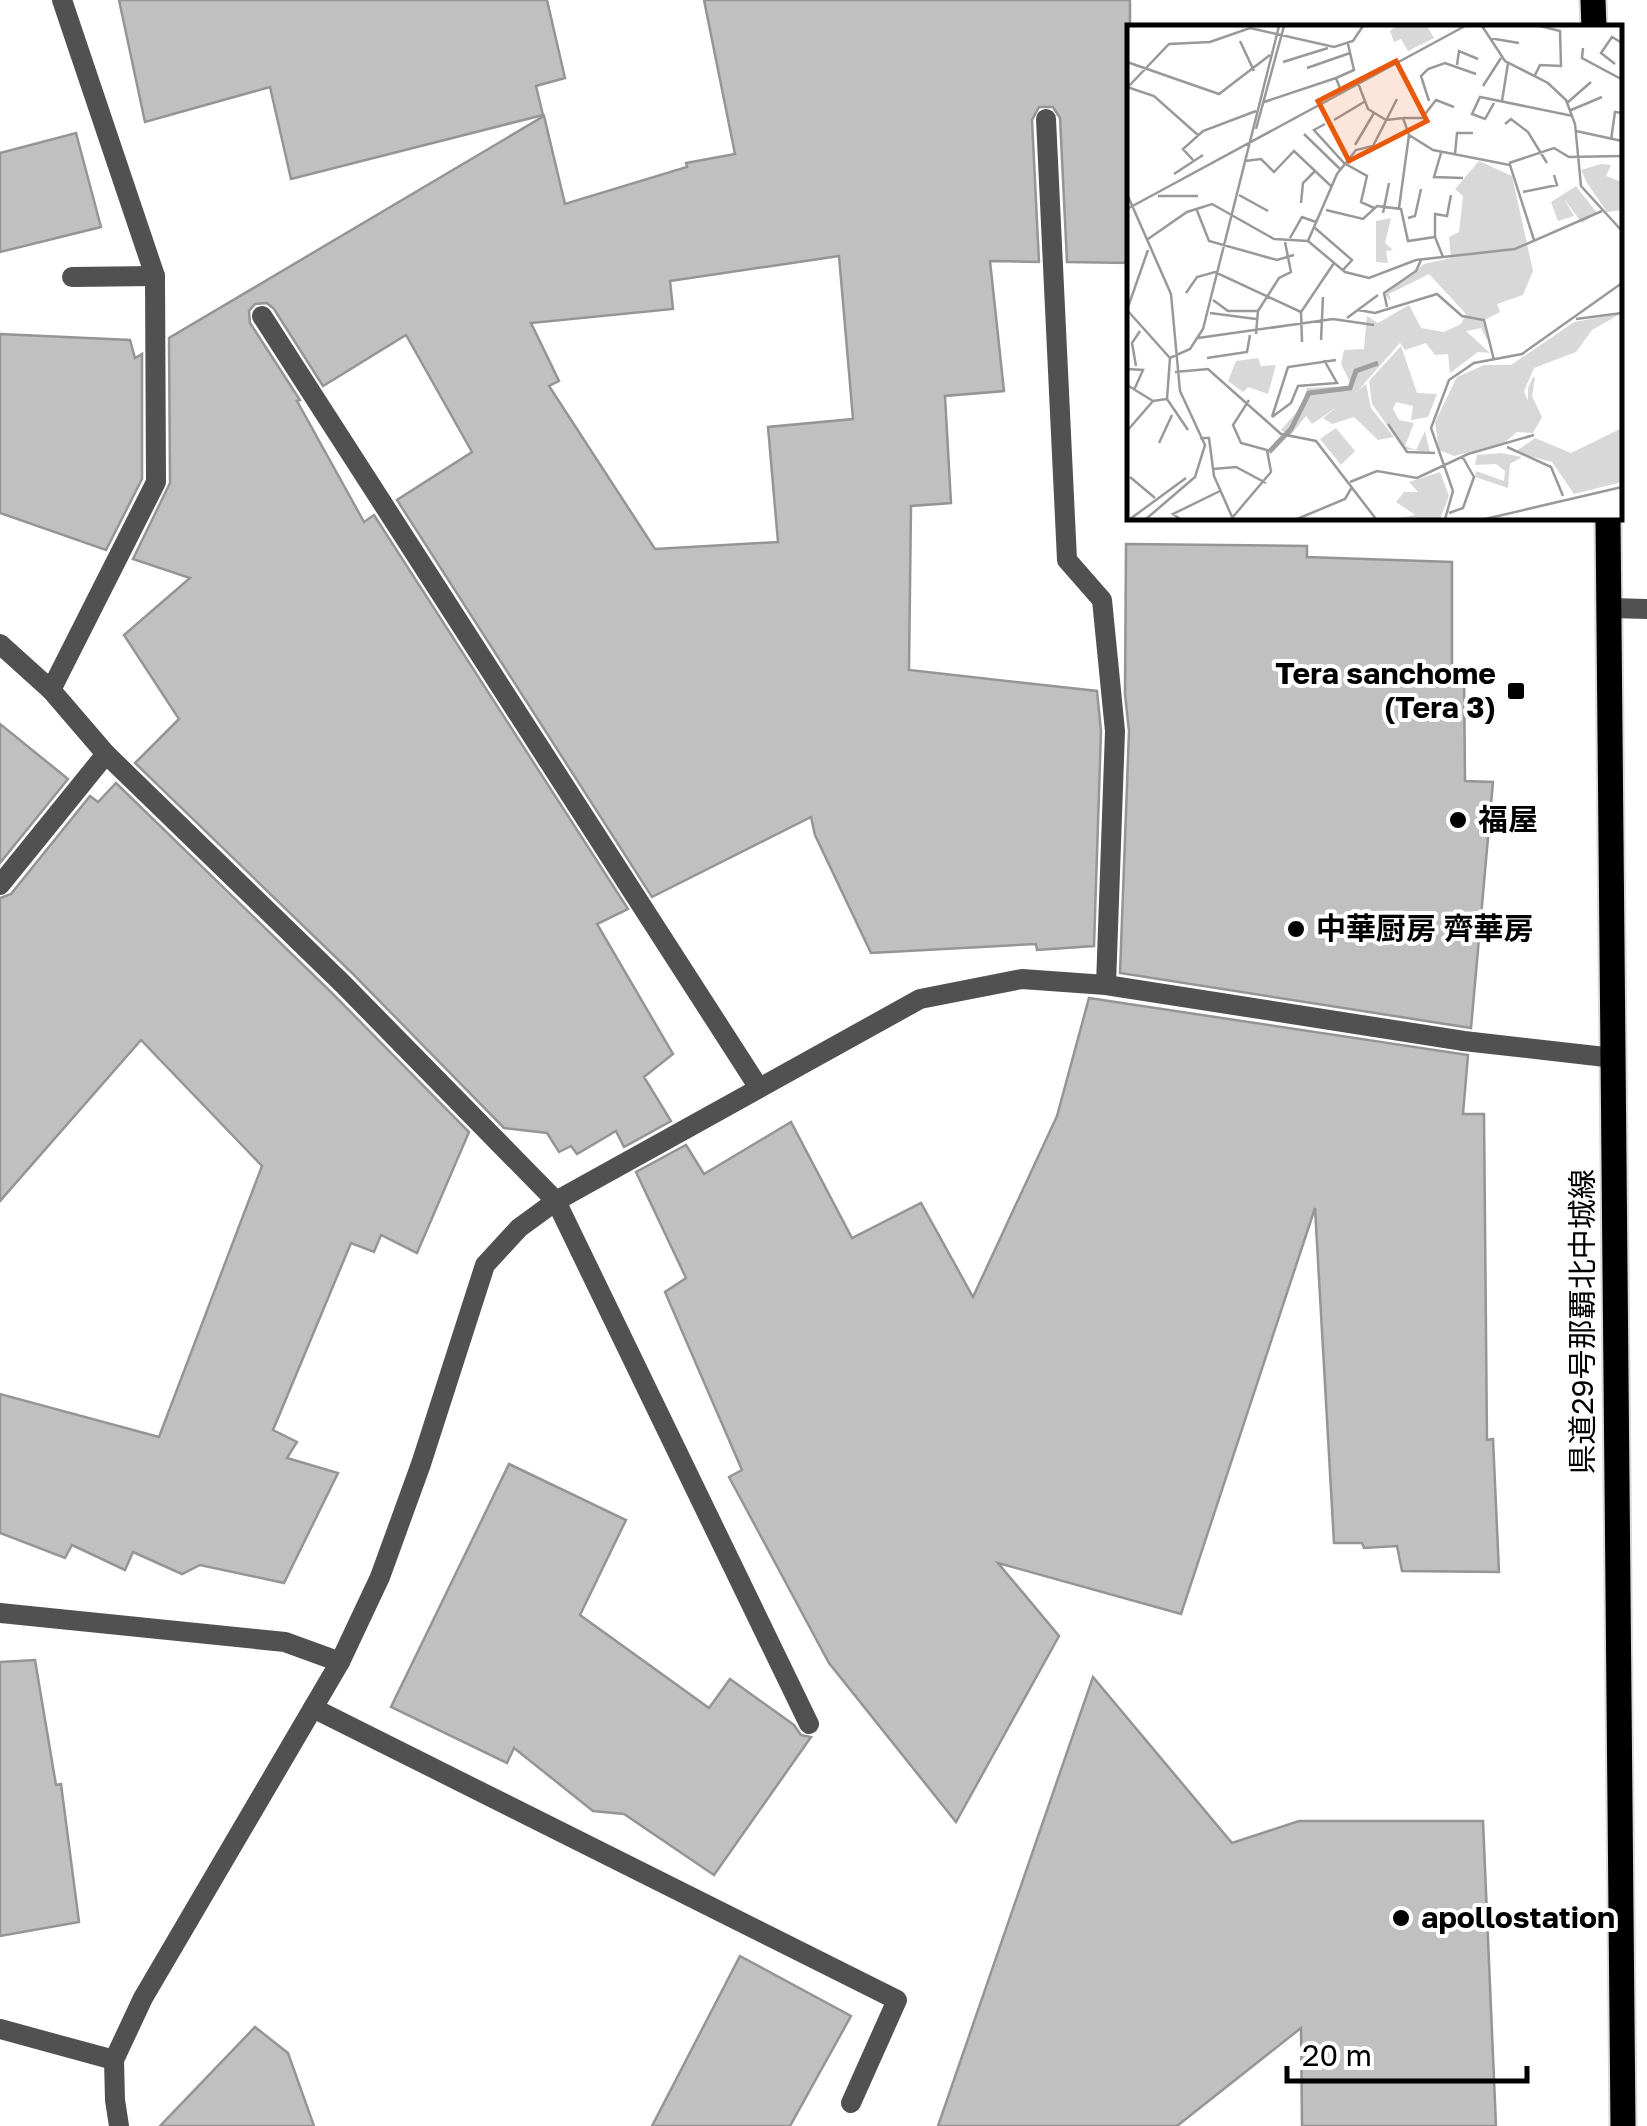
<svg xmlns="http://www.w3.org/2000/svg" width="1647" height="2126" viewBox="0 0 1647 2126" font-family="'Golos Text','Noto Sans JP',sans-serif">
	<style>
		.building { fill: #c0c0c0; stroke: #959595; stroke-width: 2.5; fill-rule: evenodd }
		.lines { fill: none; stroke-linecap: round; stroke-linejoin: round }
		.primary-casing { stroke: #dbdbdb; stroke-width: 29 }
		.street { stroke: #515151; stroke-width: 20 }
		.primary { stroke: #000; stroke-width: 25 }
		.poi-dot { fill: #000; stroke: #fff; stroke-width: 4 }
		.labels { text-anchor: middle; stroke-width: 8; stroke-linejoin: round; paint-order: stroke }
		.poi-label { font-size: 30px; font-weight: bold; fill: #000; stroke: #fff; text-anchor: start }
		.street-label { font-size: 30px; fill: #000; stroke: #fff }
		.inset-river { fill: none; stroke: #9f9f9f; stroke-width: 5 }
		.inset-road { fill: none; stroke: #999; stroke-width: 2.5 }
		.view { fill: #e8590c; fill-opacity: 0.15; stroke: #e8590c; stroke-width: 5 }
		.inset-edge { fill: none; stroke: #000; stroke-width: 5 }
	</style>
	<rect width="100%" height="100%" fill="#fff"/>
	<g class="building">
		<path d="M119,0h428l18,78 -29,8 7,29 -252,64 -21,-92 -125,35z"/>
		<path d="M704,0h426v263l-63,-1 -7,-144 -7,-11h-14l-7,13 7,142 -49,-1 14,130 -59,5 6,107 -40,3 -2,164 188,21 4,40 -7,215 -57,4 -1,-6 -165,9 -56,-118 -4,-18 -159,80 -255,-397 75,-48 -66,-117 -83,51 -49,-77 -7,-6 -12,1 -6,7 1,12 50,77 -3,1 67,121 10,-7 254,394 -31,15 76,130 -29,23 27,44 -47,26 -8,-16 -39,23 -6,-8 -12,6 -12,-19 -43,-5 -151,-154 -218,-211 44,-44 -55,-84 66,-57 -57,-19 37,-76 -1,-145 375,-222 21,88 122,-37 -1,-4 49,-9zM839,256l14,163 -85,8 10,115 -123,7 -106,-163 10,-5 -28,-58 142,-14 -3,-28z"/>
		<path d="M76,133l25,94 -101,25v-99z"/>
		<path d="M0,334l130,6 5,18 7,-4v125l-36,71 -106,-37z"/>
		<path d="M1126,544l181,2v11l145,5v108h12l1,111 28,1 -22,246 -351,-55 9,-242 -4,-37z"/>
		<path d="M0,724l68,55 -68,84z"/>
		<path d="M116,783l217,211 136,138 -52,121 -36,-18 -7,17 -23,-9 -78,187 24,12 -10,16 51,15 -54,110 -84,-18 -18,9 -49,-22 -8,18 -53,-25 -7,13 -65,-25v-139l159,43 103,-271 -121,-126 -141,161v-303l11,-4 79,-98 8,6z"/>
		<path d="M1089,998l379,57 -5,59h21l3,326 6,-1 6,133 -97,-1 -5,-25 -33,2 -2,-5h-28l-19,-335 -134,406 -183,-51 61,73 -103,186 -127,-159 -100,-186 13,-7 -77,-178 21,-14 -50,-106 50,-27 18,29 87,-52 61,116 69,-35 52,94 84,-181z"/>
		<path d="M509,1464l117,56 -46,95 129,93 21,-29 64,46 7,10 10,2 -97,138 -90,-61 -31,-3 -79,-63 -7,15 -116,-56z"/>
		<path d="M35,1660l21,125 5,-1 18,138 -79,14v-274z"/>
		<path d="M1093,1677l139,166 67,-22h184l13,305h-194l-1,-98 -124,98h-239z"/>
		<path d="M740,1956l111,60 -61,110h-138z"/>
		<path d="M255,2027l33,26 26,73h-154z"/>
	</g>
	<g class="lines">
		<g class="primary-casing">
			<g id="primary">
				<path d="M1593,0l1,28"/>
				<path d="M1608,518l15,1608"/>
			</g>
		</g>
		<g class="street">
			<path d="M62,0l93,276 1,206 -105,208 55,64 237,230 213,217 253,523"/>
			<path d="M1046,119l21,441 35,40 13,131 -9,254"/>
			<path d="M72,277l83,-1"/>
			<path d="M262,316l497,772"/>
			<path d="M1611,608l36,1"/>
			<path d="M0,644l51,46"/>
			<path d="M0,885l106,-131"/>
			<path d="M0,1613l285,29 55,20 40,-85 41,-113 64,-199 34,-37 37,-27 364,-202 102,-20 84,6 358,56 150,17"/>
			<path d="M313,1708l584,292 -46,103"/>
			<path d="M0,2029l114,31"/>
			<path d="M119,2126l-4,-26 -1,-40 29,-62 197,-336"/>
		</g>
		<use href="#primary" class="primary"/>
	</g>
	<g class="poi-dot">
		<rect x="1506" y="681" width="20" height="20" rx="5"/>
		<circle cx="1458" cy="820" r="10"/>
		<circle cx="1296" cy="929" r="10"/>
		<circle cx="1401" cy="1918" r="10"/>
	</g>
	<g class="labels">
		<g class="poi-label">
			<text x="1496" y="684" text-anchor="end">Tera sanchome<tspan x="1496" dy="34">(Tera 3)</tspan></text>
			<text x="1478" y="830">福屋</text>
			<text x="1316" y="939">中華厨房 齊華房</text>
			<text x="1421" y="1928">apollostation</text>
		</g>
		<g class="street-label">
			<text transform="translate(1583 1322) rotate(-90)" y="10">県道29号那覇北中城線</text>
		</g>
	</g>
	<g transform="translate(1127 25)">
		<rect width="495" height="495" fill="#fff"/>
		<path d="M269,1h31l7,12 -26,13 -7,-12 -7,3 -4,-11zM352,136l33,15 21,95 -10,24 -26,9 3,8 -17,9 5,21 -7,-14 -15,3 24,22 -12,-1 -28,21 -2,-19 -13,1 -9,-12 -21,7 -5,-7 -46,52 -42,29 -6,-8 -16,20 -9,-6 20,-23 6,-19 45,-2 -11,-22 3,-14 20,-1 3,-33 11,7 31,-18 12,23 23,4 17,-8 5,-10 -37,-40 -40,20 2,8 -6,-8 39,-30 27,-6 -2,-21 10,-5 4,-36 -8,-7zM474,139l10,1 -5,11 16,6v28l-15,2 -20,-29 -6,-13zM449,161l21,27 -15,10 -18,-24 10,17 -16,5 -7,-19zM264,193l-6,25 8,7 -7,1 2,12 -12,-1v-41zM493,289l-28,16 -16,22 -42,16 -10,23 4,10v-13l5,-11 2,1 -3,18 10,21 -9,16 -16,-1 -13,11 -50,13 -15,-6 -4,-28 22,-45 27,-12h27l63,-43zM274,321l16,47 20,1 -9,23 -17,3 2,-14 -17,-4 -3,7 6,11 15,3 -9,23 11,4 9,-19 5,21 -26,-3 -32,-45 -3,-23zM131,333l3,8 15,-1 -8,29 -20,-7 -5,5 -15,-11 8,-20zM239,359l5,24 23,29 -16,3 -24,-23 -22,7 -9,-6zM209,403l19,23 -14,14 -21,-26zM495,403v54l-48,12 -22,-32 -37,-10 20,-14 36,15zM374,428l21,4 -12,7 -2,24 -33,-11 1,-6 28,10 1,-10 -9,-7 -21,1 2,-10zM313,447l9,24 -9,23h-47l22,-4 -19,-13 8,-10h14l-9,-10z" fill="#d8d8d8"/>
		<path class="inset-river" d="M142,427l22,-23 18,-36 41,-5 6,-17 22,-8"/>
		<path class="inset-road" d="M355,1l23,35 43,22 18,17 9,24 6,62 41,45M362,13l30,5M113,16l14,30M456,23l-1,10 39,21 1,24M0,37l92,32 51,-39M156,37l45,-14M488,39l-14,-11 11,-16 10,6M330,40l2,-14 19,8M180,43l43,-15M408,50l5,-10 21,1 -1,-35 -20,-5M231,58l10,26 18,11 17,-2 6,17 24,15 77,15 24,75M356,61l18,-28M0,62l27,9 45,40M0,63l42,-44 41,-2 40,-14 84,19 19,-6 10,-15M214,66l-5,-13 18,-8 -6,-26M302,76l-8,-25 7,-7 17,-6 31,11M375,76l6,-38M137,77l72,-24M367,78l-9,16 -13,-5 8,-17 93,19M440,78l24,-21M444,85l31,-13M276,93h19l14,-18 18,7M207,95l30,-18M198,99l-11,6 30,33 23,13 -6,26 13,6M378,99l6,-5 17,13 19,31M129,104l28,-103M449,106l46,10M177,109l36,35M484,115l4,-28 7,1M228,120l19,-32M314,128l-7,24 29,1M328,129l2,-21h16M66,135l-10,-11 20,-18 53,-20M118,136l16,-2 13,13 20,-21 38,36M382,138l45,-15 15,9 53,-1M47,149l29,-19M396,167l34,-7 -3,-10M0,169l44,100 9,97 25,54 -10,32 -49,42M112,170l29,16M31,171h40M174,178l2,-20 12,-12M69,183l13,33 68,19 17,-5M272,183l10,-73M0,184l338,-183M199,185l37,9 14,-13 24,3 7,32 27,-4 8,20M256,188l6,-30M281,193l7,-2 6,-27M188,203l37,32 -10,11M308,212v-23l12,2 4,-21M163,213l12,-21 14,5M21,214l39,-27 25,-8 62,35 34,2 37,31 24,6 47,-18 99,-11 87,-38M181,216l29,-67 19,-24 17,-4 24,-47M59,268l11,-16 18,-5 86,40M86,275l15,11h30M260,282l-3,-14 32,-22 5,-11M0,285l43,48 20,-9 13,-20 76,-303M0,285l21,-60M231,285l17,3 62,-19 25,22 22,4 10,40M83,288l46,6M220,293l31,-23M449,294l46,-6M129,309l2,-23 21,-33 12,-6 -6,-30M71,313l135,-19 41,6M194,315l2,-43M175,317l-1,-30 33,-49M80,333l40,-6 3,-17M9,341l-4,-23 8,-12M0,344l16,1 -9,20M48,347l33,-3 73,65 35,7 60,78M0,360l26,16 14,-2 3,-41M40,374l21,31M145,392l19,-14 7,-17 39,-3 -13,-23M145,392l16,-50 48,-7M261,399l19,28 28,1M0,406l26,-30M73,413h9l5,38 19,43M32,418l13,-28M380,422l44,20 12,29M86,444l23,-2 30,16M3,452l25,21M223,457l27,-11 40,7 51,-24 66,-19M322,488l14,-5 11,-31 -12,-21M105,493l39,-46 -4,-22 -26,-7 -8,-18 16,-25M3,494l56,-41M53,494l-7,-5 47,-23M170,494l48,-20 7,-12M318,494l8,-28 -22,-63 18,-48 25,-17 48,-9 100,-71M358,494l137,-32"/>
		<path class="view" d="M269,36l31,60 -78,40 -31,-60z"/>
		<rect width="495" height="495" class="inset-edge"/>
	</g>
	<path d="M1287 2066v15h240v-15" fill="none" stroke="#000000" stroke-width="5"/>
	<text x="1302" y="2066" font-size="30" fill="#000000" stroke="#ffffff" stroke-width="8" paint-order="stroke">20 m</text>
</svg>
